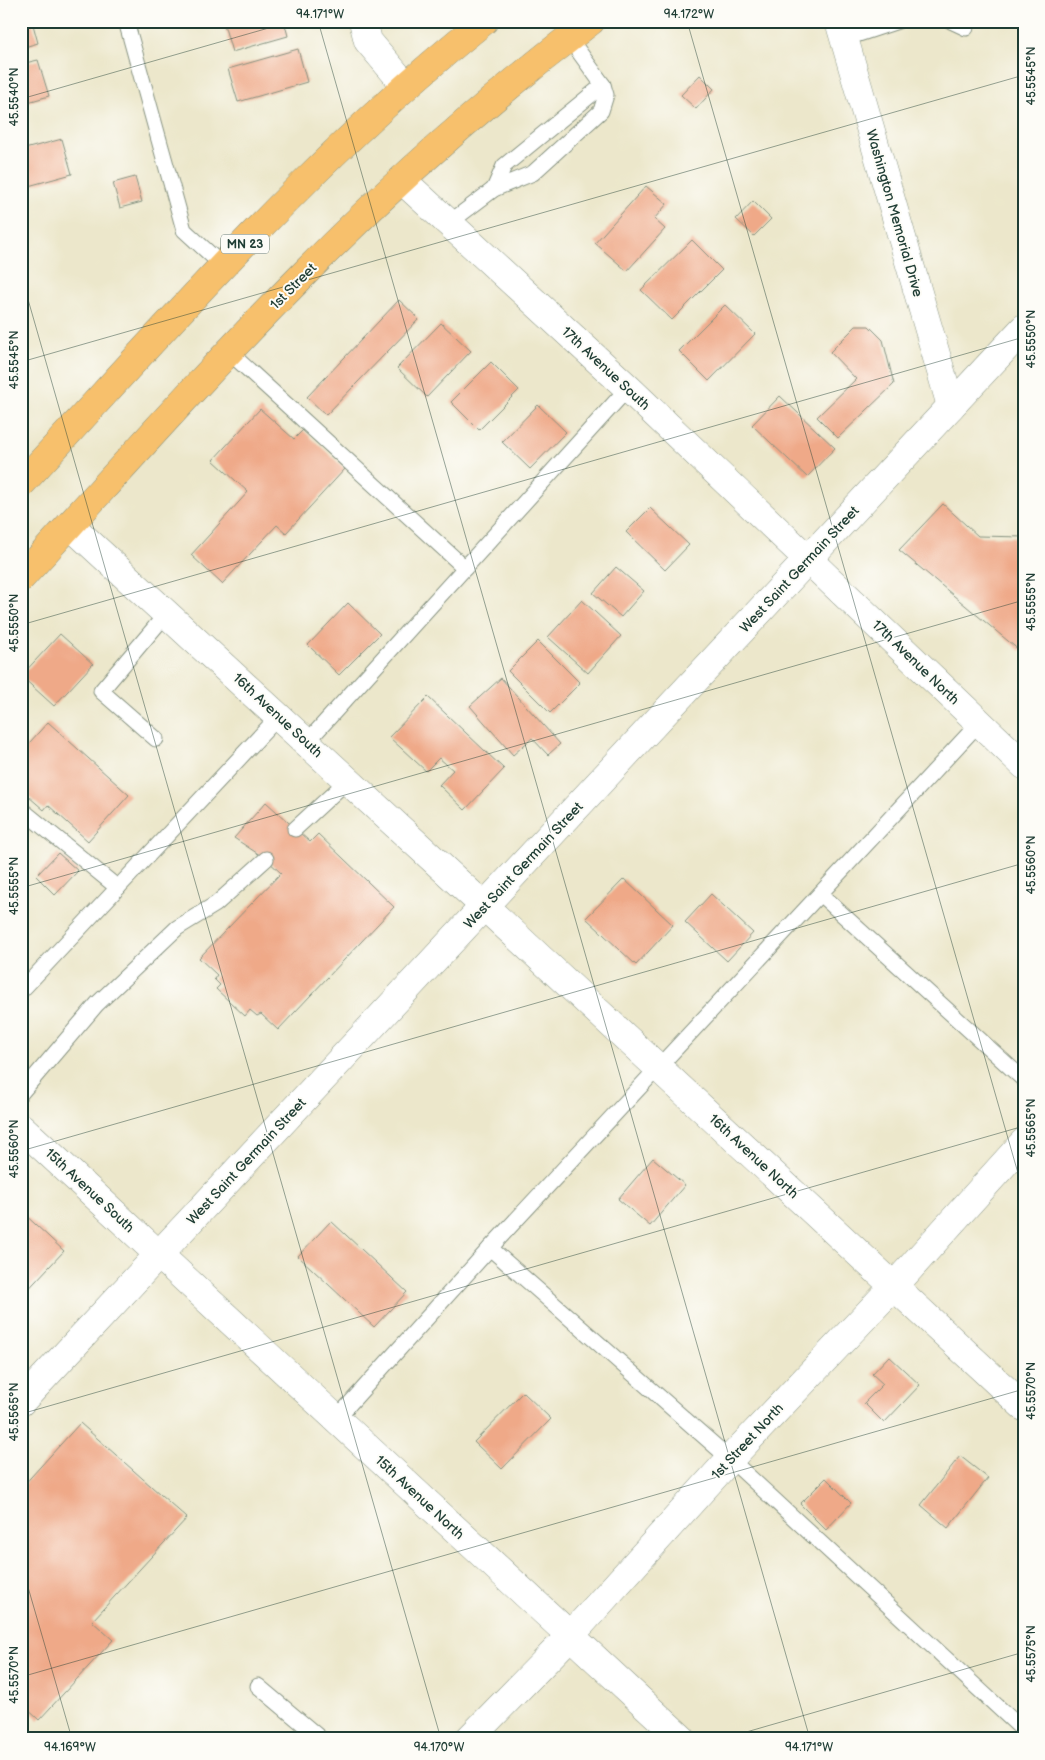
<svg xmlns="http://www.w3.org/2000/svg" width="1045" height="1760" viewBox="0 0 1045 1760" font-family="'Balsamiq Sans',sans-serif">
	<style>
		.building { fill: #efa988 }
		.lines { fill: none; stroke-linecap: round; stroke-linejoin: round }
		.service-casing { stroke: #869280; stroke-width: 17 }
		.minor-casing { stroke: #869280; stroke-width: 29 }
		.tertiary-casing { stroke: #869280; stroke-width: 29 }
		.trunk-casing { stroke: #869280; stroke-width: 29 }
		.service { stroke: #fff; stroke-width: 15 }
		.minor { stroke: #fff; stroke-width: 28 }
		.tertiary { stroke: #fff; stroke-width: 28 }
		.trunk { stroke: #f7c06c; stroke-width: 28 }
		.ticks { fill: none; stroke: #1f3d34; stroke-width: 1; stroke-opacity: 0.45 }
		.labels { text-anchor: middle; stroke-width: 4; stroke-linejoin: round; paint-order: stroke }
		.shield { fill: #fdfcf7; stroke: #62766e; stroke-width: 1 }
		.shield-label { font-size: 12px; font-weight: bold; fill: #1f3d34 }
		.street-label { font-size: 14px; fill: #1f3d34; stroke: #fdfcf7 }
		.neatline { fill: none; stroke: #1f3d34; stroke-width: 2 }
		.ticks-label { font-size: 12px; text-anchor: middle; fill: #1f3d34 }
	</style>
	<rect width="100%" height="100%" fill="#fdfcf7"/>
	<filter id="ink" filterUnits="userSpaceOnUse"><feTurbulence type="fractalNoise" baseFrequency=".02" numOctaves="2"/><feDisplacementMap in="SourceGraphic" scale="10" xChannelSelector="R" yChannelSelector="G"/><feConvolveMatrix kernelMatrix="1 2 1 2 8 2 1 2 1" color-interpolation-filters="sRGB"/></filter>
	<filter id="wash" filterUnits="userSpaceOnUse"><feTurbulence type="fractalNoise" baseFrequency=".0096" numOctaves="4" result="noise"/><feDisplacementMap in="SourceGraphic" scale="20" xChannelSelector="R" yChannelSelector="G"/><feGaussianBlur stdDeviation="1.12" result="paint"/><feColorMatrix in="noise" values="0 0 0 0 0 0 0 0 0 0 0 0 0 0 0 0 0 1.4 0 .05"/><feComposite in="paint" operator="in"/></filter>
	<g filter="url(#wash)">
		<rect width="100%" height="100%" fill="#ece7cb"/>
		<g id="blocks">
			<g class="building">
				<path d="M21,21h11l6,22 -17,5z"/>
				<path d="M223,21h61l4,15 -56,16z"/>
				<path d="M298,49l9,33 -69,20 -10,-33z"/>
				<path d="M38,60l11,36 -28,8v-40z"/>
				<path d="M700,75l14,14 -18,20 -15,-14z"/>
				<path d="M62,139l10,35 -51,14v-38z"/>
				<path d="M135,177l7,25 -22,6 -7,-25z"/>
				<path d="M646,186l21,18 -13,15 11,10 -38,42 -32,-28z"/>
				<path d="M753,201l18,18 -17,17 -18,-17z"/>
				<path d="M692,240l30,30 -50,50 -31,-30z"/>
				<path d="M399,300l20,19 -93,96 -19,-18z"/>
				<path d="M725,305l30,29 -46,47 -30,-30z"/>
				<path d="M441,323l30,28 -44,46 -30,-29z"/>
				<path d="M856,326h13l14,14 11,44 -56,54 -21,-21 39,-38 -26,-27z"/>
				<path d="M491,362l28,28 -40,40 -28,-28z"/>
				<path d="M780,396l55,52 -28,29 -55,-52z"/>
				<path d="M538,405l28,27 -36,37 -28,-27z"/>
				<path d="M260,409l34,30 9,-9 42,39 -59,64 -9,-8 -55,59 -31,-29 57,-63 -35,-32z"/>
				<path d="M943,504l35,32 46,1v110l-4,4 -121,-101z"/>
				<path d="M650,508l39,37 -24,25 -39,-38z"/>
				<path d="M616,567l28,24 -23,26 -28,-24z"/>
				<path d="M582,600l39,36 -33,37 -40,-36z"/>
				<path d="M348,603l32,31 -41,41 -31,-30z"/>
				<path d="M60,634l33,30 -39,42 -33,-30z"/>
				<path d="M538,641l42,42 -30,30 -42,-42z"/>
				<path d="M501,678l59,66 -12,11 -16,-17 -19,17 -43,-49z"/>
				<path d="M428,697l76,72 -39,41 -26,-25 14,-15 -14,-12 -13,13 -37,-34z"/>
				<path d="M48,722l81,73 -41,46 -40,-36 -4,5 -23,-20v-38z"/>
				<path d="M266,802l44,40 8,-8 76,73 -116,123 -17,-16 -4,2 -7,-6 -5,6 -29,-27 4,-4 -6,-6 3,-4 -18,-17 82,-85 -15,-14 -32,-21z"/>
				<path d="M58,853l20,18 -23,24 -19,-19z"/>
				<path d="M624,879l49,46 -37,40 -50,-47z"/>
				<path d="M711,894l42,39 -26,28 -42,-39z"/>
				<path d="M653,1158l32,27 -35,41 -32,-27z"/>
				<path d="M21,1211l43,40 -43,46z"/>
				<path d="M331,1221l76,71 -33,35 -76,-71z"/>
				<path d="M889,1356l31,29 -36,38 -20,-20 19,-19 -11,-10z"/>
				<path d="M523,1392l28,27 -49,50 -28,-27z"/>
				<path d="M80,1423l107,95 -95,103 21,19 -74,80 -18,-17v-215z"/>
				<path d="M960,1456l28,22 -40,50 -27,-23z"/>
				<path d="M826,1478l25,25 -25,27 -26,-26z"/>
			</g>
		</g>
	</g>
	<g filter="url(#ink)">
		<use href="#blocks" fill-opacity="0" stroke="#869280" stroke-width="1"/>
		<g class="lines">
			<g class="service-casing">
				<g id="service">
					<path d="M126,21l58,209 39,36"/>
					<path d="M951,21l15,7"/>
					<path d="M844,39l54,-18"/>
					<path d="M494,189l10,-23 99,-81"/>
					<path d="M449,223l45,-34 39,-16 68,-62 5,-16 -3,-10 -34,-47"/>
					<path d="M229,352l236,216"/>
					<path d="M156,739l-55,-48 66,-78"/>
					<path d="M307,742l321,-354"/>
					<path d="M21,809l97,79"/>
					<path d="M295,829l53,-49"/>
					<path d="M820,894l204,186"/>
					<path d="M21,991l258,-275"/>
					<path d="M21,1093l76,-89 80,-76 39,-24 50,-45"/>
					<path d="M490,1248l240,211 294,272"/>
					<path d="M336,1419l154,-171 489,-525"/>
					<path d="M258,1686l63,53"/>
				</g>
			</g>
			<g class="minor-casing">
				<g id="minor">
					<path d="M363,21l5,20 38,45"/>
					<path d="M402,180l226,208 396,377"/>
					<path d="M70,525l414,381"/>
					<path d="M21,1127l661,612"/>
					<path d="M469,1739l101,-103 160,-177 164,-173 130,-144"/>
				</g>
			</g>
			<g class="tertiary-casing">
				<g id="tertiary">
					<path d="M839,21l112,385"/>
					<path d="M484,906l540,501"/>
					<path d="M21,1402l1003,-1074"/>
				</g>
			</g>
			<g class="trunk-casing">
				<g id="trunk">
					<path d="M21,484c148,-160 292,-327 463,-463"/>
					<path d="M21,578c92,-100 181,-201 276,-297 91,-93 190,-181 294,-260"/>
				</g>
			</g>
			<use href="#service" class="service"/>
			<use href="#minor" class="minor"/>
			<use href="#tertiary" class="tertiary"/>
			<use href="#trunk" class="trunk"/>
		</g>
	</g>
	<path class="ticks" d="M318,21l492,1718M687,21l337,1173M21,99l272,-78M21,275l420,1464M21,362l1003,-287M21,625l1003,-288M21,888l1003,-288M21,1151l1003,-288M21,1414l1003,-288M21,1563l51,176M21,1677l1003,-288M722,1739l302,-87"/>
	<g class="labels">
		<rect class="shield" x="221" y="234.5" width="48" height="19" rx="4"/>
		<g class="shield-label">
			<text x="245" y="248">MN 23</text>
		</g>
		<g class="street-label">
			<text transform="translate(895 213) rotate(74)" y="5">Washington Memorial Drive</text>
			<text transform="translate(293 286) rotate(-45)" y="5">1st Street</text>
			<text transform="translate(606 368) rotate(43)" y="5">17th Avenue South</text>
			<text transform="translate(799 569) rotate(-47)" y="5">West Saint Germain Street</text>
			<text transform="translate(916 662) rotate(44)" y="5">17th Avenue North</text>
			<text transform="translate(278 715) rotate(43)" y="5">16th Avenue South</text>
			<text transform="translate(523 865) rotate(-47)" y="5">West Saint Germain Street</text>
			<text transform="translate(754 1156) rotate(43)" y="5">16th Avenue North</text>
			<text transform="translate(246 1161) rotate(-47)" y="5">West Saint Germain Street</text>
			<text transform="translate(90 1190) rotate(43)" y="5">15th Avenue South</text>
			<text transform="translate(747 1441) rotate(-47)" y="5">1st Street North</text>
			<text transform="translate(420 1497) rotate(43)" y="5">15th Avenue North</text>
		</g>
	</g>
	<rect width="1045" height="1760" fill="none" stroke="#fdfcf7" stroke-width="55"/>
	<rect x="28" y="28" width="990" height="1704" class="neatline"/>
	<g class="ticks-label">
		<text x="320" y="18">94.171°W</text>
		<text x="689" y="18">94.172°W</text>
		<text transform="translate(1031 76) rotate(-90)" y="4">45.5545°N</text>
		<text transform="translate(14 97) rotate(-90)" y="4">45.5540°N</text>
		<text transform="translate(1031 339) rotate(-90)" y="4">45.5550°N</text>
		<text transform="translate(14 360) rotate(-90)" y="4">45.5545°N</text>
		<text transform="translate(1031 602) rotate(-90)" y="4">45.5555°N</text>
		<text transform="translate(14 623) rotate(-90)" y="4">45.5550°N</text>
		<text transform="translate(1031 865) rotate(-90)" y="4">45.5560°N</text>
		<text transform="translate(14 886) rotate(-90)" y="4">45.5555°N</text>
		<text transform="translate(1031 1128) rotate(-90)" y="4">45.5565°N</text>
		<text transform="translate(14 1149) rotate(-90)" y="4">45.5560°N</text>
		<text transform="translate(1031 1391) rotate(-90)" y="4">45.5570°N</text>
		<text transform="translate(14 1412) rotate(-90)" y="4">45.5565°N</text>
		<text transform="translate(1031 1654) rotate(-90)" y="4">45.5575°N</text>
		<text transform="translate(14 1675) rotate(-90)" y="4">45.5570°N</text>
		<text x="70" y="1751">94.169°W</text>
		<text x="439" y="1751">94.170°W</text>
		<text x="809" y="1751">94.171°W</text>
	</g>
</svg>
